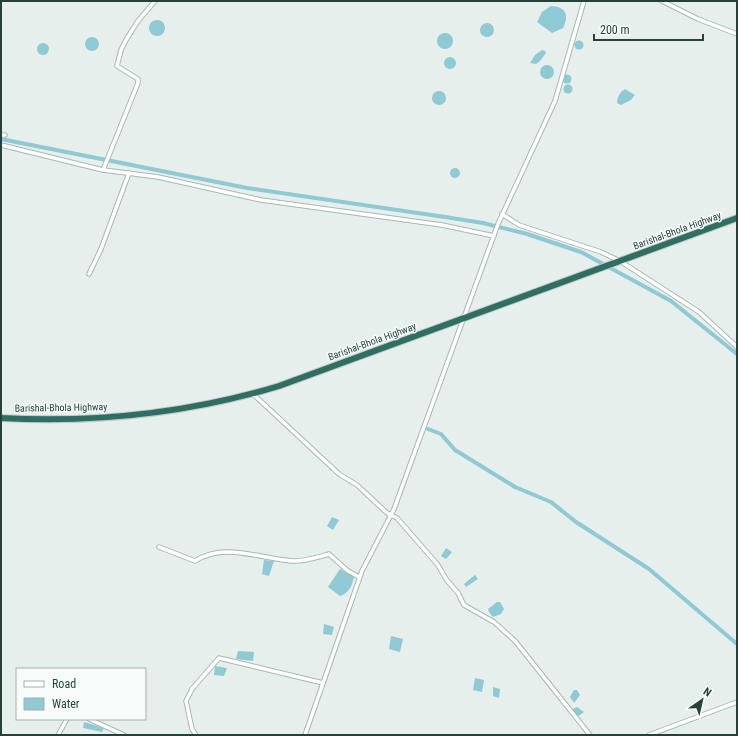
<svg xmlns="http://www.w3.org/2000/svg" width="738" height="736" viewBox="0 0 738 736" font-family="'Roboto Condensed',sans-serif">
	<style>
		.water { fill: #8ec9d4 }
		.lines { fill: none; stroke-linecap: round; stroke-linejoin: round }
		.canal { stroke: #8ec9d4; stroke-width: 4 }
		.street-casing { stroke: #a8b8b2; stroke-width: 5.5 }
		.highway-casing { stroke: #c2cac8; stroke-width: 8 }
		.street { stroke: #fff; stroke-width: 3.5 }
		.highway { stroke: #2f6f62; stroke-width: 6 }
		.labels { text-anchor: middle; stroke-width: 3; stroke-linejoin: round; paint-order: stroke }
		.street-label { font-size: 10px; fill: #24423a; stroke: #f7fbf9 }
	</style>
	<rect width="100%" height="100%" fill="#e6efeb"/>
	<g class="water">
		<path d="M551,6c16,1 18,10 12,22l-11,5 -15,-11 5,-10z"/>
		<circle cx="157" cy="28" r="8"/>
		<circle cx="487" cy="30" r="7"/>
		<circle cx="445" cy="41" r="8"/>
		<circle cx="92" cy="44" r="7"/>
		<circle cx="579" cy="45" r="4.5"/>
		<circle cx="43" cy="49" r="6"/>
		<path d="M542,50l3,1 1,2 -6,8 -4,3 -6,-1 5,-8z"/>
		<circle cx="450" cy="63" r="6"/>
		<circle cx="547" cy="72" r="7"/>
		<circle cx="567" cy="79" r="4.5"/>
		<circle cx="568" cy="89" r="4.5"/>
		<path d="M625,89l10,6 -4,5 -10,5 -4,-2c0,-6 3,-11 8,-14z"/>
		<circle cx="439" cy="98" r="7"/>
		<circle cx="455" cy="173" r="5"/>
		<path d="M332,517l7,3 -6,10 -6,-4z"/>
		<path d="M446,548l6,4 -6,7 -5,-3z"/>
		<path d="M264,560l10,1 -5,15 -7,-2z"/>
		<path d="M340,569l14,8c-2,9 -5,16 -14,19l-12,-9z"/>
		<path d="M475,575l3,4 -12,8 -2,-3z"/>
		<path d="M497,602h3l4,7 -3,5 -8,3 -4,-5 -1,-3z"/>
		<path d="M324,624l10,3 -2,8 -9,-1z"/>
		<path d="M391,636l12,3 -3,13 -11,-3z"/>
		<path d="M238,651l16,1 -1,9 -17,-2z"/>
		<path d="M215,666l12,2 -3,8 -10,-1z"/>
		<path d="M475,678l9,2 -2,12 -9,-2z"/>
		<path d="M493,687l7,2 -1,9 -6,-2z"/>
		<path d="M574,690h3l3,5 -6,8 -4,-6z"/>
		<path d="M577,707l7,5 -7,5 -6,-7z"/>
		<path d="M84,722l20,6 -2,4 -19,-4z"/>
	</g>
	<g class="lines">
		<g class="canal">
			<path d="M1,139l246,49 198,29 38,6 44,11 54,18 90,49 66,53"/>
			<path d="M428,429l13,5 14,16 60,37 36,15 25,20 73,47 88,75"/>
		</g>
		<g class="street-casing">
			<g id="street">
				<path d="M662,1l36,18 39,15"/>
				<path d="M1,135h4"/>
				<path d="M1,145l102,25 55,7 103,23 181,25 52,11"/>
				<path d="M103,170l35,-87v-4l-21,-13 4,-16 5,-10 12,-19 17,-20"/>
				<path d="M502,214l17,11 82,27 19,9 79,51 38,35"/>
				<path d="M89,274l12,-25 28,-76"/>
				<path d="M253,394l86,80 18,11 30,28 10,5 41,47 8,14 12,14 6,12 30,17 21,19 75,94"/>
				<path d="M159,547l36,14c30,-20 67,-1 100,0 12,0 23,-4 34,-7l19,17 11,6"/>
				<path d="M89,719l35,16"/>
				<path d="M58,735l9,-16"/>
				<path d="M196,735l-4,-6 -6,-28 6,-12 27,-31 104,25"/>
				<path d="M305,735l57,-164 32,-62 104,-285 57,-123 29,-100"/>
				<path d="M649,735l88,-33"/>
			</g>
		</g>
		<g class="highway-casing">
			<path id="highway" d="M1,418c94,5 188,-5 278,-32l458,-168"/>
		</g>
		<use href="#street" class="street"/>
		<use href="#highway" class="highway"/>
	</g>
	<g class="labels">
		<g class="street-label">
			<text transform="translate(677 230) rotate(-20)" y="4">Barishal-Bhola Highway</text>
			<text transform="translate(372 341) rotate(-20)" y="4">Barishal-Bhola Highway</text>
			<text transform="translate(61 407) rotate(-1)" y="4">Barishal-Bhola Highway</text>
		</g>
	</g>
	<rect width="738" height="736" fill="none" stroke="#24423a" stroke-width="4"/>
	<rect x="16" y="668" width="130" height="52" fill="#f7fbf9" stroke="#a3b1ad"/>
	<rect x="24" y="681" width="20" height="6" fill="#ffffff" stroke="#a3b1ad"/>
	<text x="52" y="688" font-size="12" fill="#24423a">Road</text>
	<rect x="24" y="698" width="20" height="12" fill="#8ec9d4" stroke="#a3b1ad"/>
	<text x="52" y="708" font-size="12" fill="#24423a">Water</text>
	<g transform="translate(702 700) rotate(34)" stroke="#f7fbf9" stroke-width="3" paint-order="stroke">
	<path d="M0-3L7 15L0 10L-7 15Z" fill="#24423a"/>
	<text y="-6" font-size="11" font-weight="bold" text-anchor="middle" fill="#24423a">N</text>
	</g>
	<path d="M594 34v6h109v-6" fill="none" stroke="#24423a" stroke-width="2"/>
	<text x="600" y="34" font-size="12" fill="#24423a" stroke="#f7fbf9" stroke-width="3" paint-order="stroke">200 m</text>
</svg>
